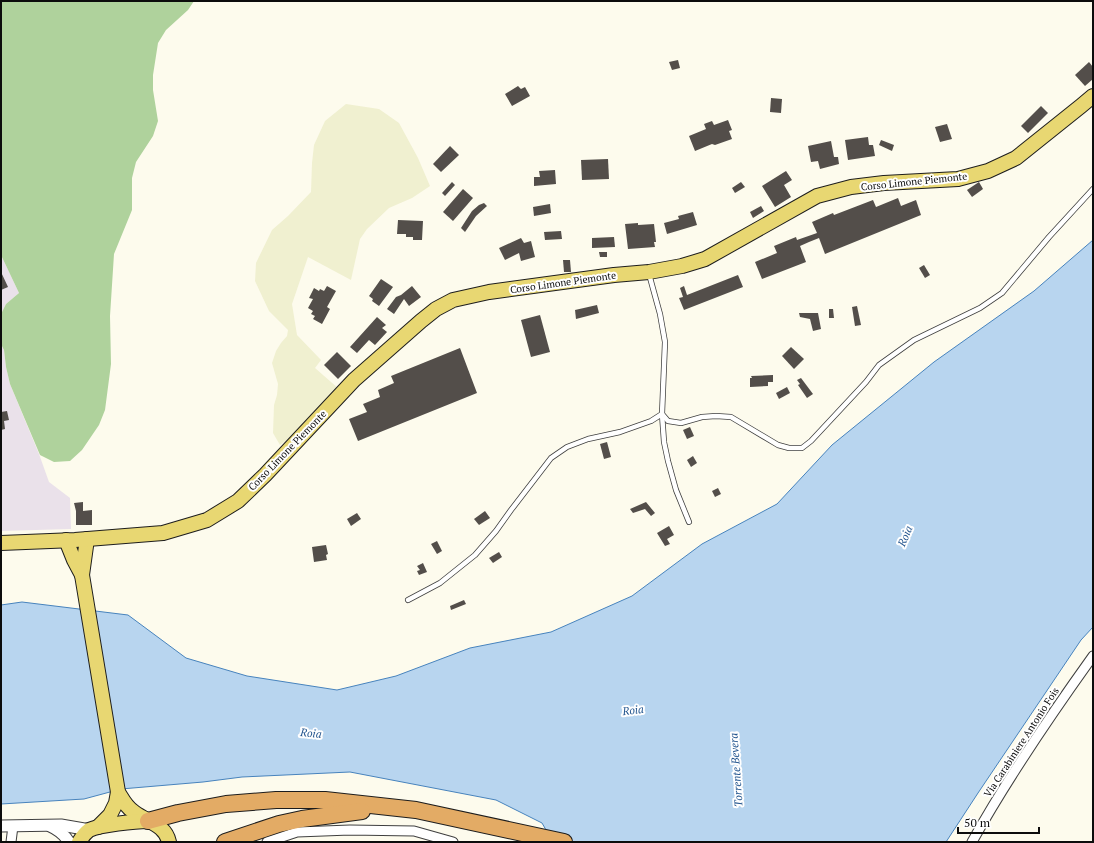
<svg xmlns="http://www.w3.org/2000/svg" width="1094" height="843" viewBox="0 0 1094 843" font-family="'PT Serif',serif">
	<style>
		.industrial { fill: #eae1ea }
		.farmland { fill: #f0f0d0 }
		.forest { fill: #afd29c }
		.water { fill: #b8d5ef; stroke: #4783bd }
		.building { fill: #534e4a }
		.lines { fill: none; stroke-linecap: round; stroke-linejoin: round }
		.service-casing { stroke: #3f3f3f; stroke-width: 6 }
		.minor-casing { stroke: #3f3f3f; stroke-width: 11 }
		.tertiary-casing { stroke: #3f3f3f; stroke-width: 13 }
		.primary-casing { stroke: #1d1d1d; stroke-width: 16 }
		.motorway-casing { stroke: #1d1d1d; stroke-width: 18 }
		.service { stroke: #fff; stroke-width: 4.5 }
		.minor { stroke: #fff; stroke-width: 9 }
		.tertiary { stroke: #fff; stroke-width: 11 }
		.primary { stroke: #e8d772; stroke-width: 14 }
		.motorway { stroke: #e3ab65; stroke-width: 16 }
		.labels { text-anchor: middle; stroke-width: 4; stroke-linejoin: round; paint-order: stroke }
		.street-label { font-size: 10px; fill: #0c0c0c; stroke: #fff }
		.water-label { font-size: 11px; font-style: italic; fill: #24568f; stroke: #fff }
	</style>
	<rect width="100%" height="100%" fill="#fdfbed"/>
	<g class="industrial">
		<path d="M1,255l18,38 -13,11 -5,10z"/>
		<path d="M1,344l3,6 2,17 4,17 29,70 10,28 21,16 1,31 -70,2z"/>
	</g>
	<path class="farmland" d="M346,104l33,5 20,14 19,35 12,28 -18,12 -23,10 -22,21 -7,10 -9,41 -43,-23 -16,47 5,31 24,25 -6,8 24,21 -38,41 -21,15 -7,-12 1,-28 3,-10 1,-11 -6,-21 4,-12 5,-8 6,-7 1,-6 -19,-19 -14,-30 1,-18 16,-33 16,-14 23,-24 1,-29 2,-18 11,-24z"/>
	<path class="forest" d="M1,1h193l-6,9 -22,20 -8,13 -5,32v15l5,31 -5,15 -17,26 -4,16v32l-18,44 -4,62 1,48 -6,46 -6,15 -17,25 -12,11 -16,1 -14,-7 -30,-71 -4,-17 -2,-17 -3,-6v-30l5,-10 13,-11 -18,-38z"/>
	<path class="water" d="M1093,240v387l-12,13 -103,153 -32,49h-393l-11,-19 -46,-23 -146,-28 -108,5 -39,5 -82,7 -37,10 -83,5v-199l21,-3 106,13 58,43 61,18 90,14 59,-14 74,-28 81,-16 81,-36 70,-52 75,-40 55,-59 102,-83 100,-71z"/>
	<g class="building">
		<path d="M678,60l2,8 -8,2 -3,-8z"/>
		<path d="M1089,62l4,5v12l-8,7 -10,-11z"/>
		<path d="M518,86l3,3 4,-2 5,9 -18,10 -7,-12z"/>
		<path d="M771,98l11,1 -1,14 -11,-1z"/>
		<path d="M1041,106l7,7 -20,20 -7,-7z"/>
		<path d="M728,120l4,10 -3,1 3,8 -17,6 -3,-1 -17,7 -6,-15 17,-7 -2,-5 8,-3 2,4z"/>
		<path d="M947,124l5,15 -12,3 -5,-15z"/>
		<path d="M868,137l1,8h4l2,11 -27,4 -3,-20z"/>
		<path d="M881,140l13,5 -2,6 -13,-6z"/>
		<path d="M831,141l3,16h4l1,7 -19,5 -2,-8 -7,1 -3,-16z"/>
		<path d="M450,146l9,9 -18,17 -8,-8z"/>
		<path d="M608,159l1,20 -27,1 -1,-20z"/>
		<path d="M555,170l1,14 -22,2v-9h6l-1,-6z"/>
		<path d="M786,171l6,9 -8,5 7,12 -16,10 -13,-21z"/>
		<path d="M452,182l3,3 -10,11 -3,-3z"/>
		<path d="M741,182l4,5 -10,6 -3,-5z"/>
		<path d="M979,182l4,7 -11,8 -5,-7z"/>
		<path d="M463,189l10,9 -20,23 -10,-9z"/>
		<path d="M898,198l3,8 15,-6 5,15 -96,39 -6,-16 -10,4 -9,4 6,16 -44,17 -7,-17 22,-9 -3,-7 22,-9 1,3 20,-7 -5,-11 21,-9 1,2 39,-15 3,7z"/>
		<path d="M484,203l3,3 -11,10 -11,16 -4,-4 11,-17 7,-6z"/>
		<path d="M550,204l1,9 -17,3 -1,-9z"/>
		<path d="M761,206l3,5 -11,7 -3,-6z"/>
		<path d="M693,212l4,13 -30,9 -3,-11 15,-4 -1,-3z"/>
		<path d="M398,220l25,1 -1,19h-9v-3h-7v-3h-9z"/>
		<path d="M638,223v2l16,-1 2,18h-2l1,5 -27,2 -3,-25z"/>
		<path d="M561,231l1,8 -17,1 -1,-8z"/>
		<path d="M614,237l1,10 -23,1v-10z"/>
		<path d="M521,238l3,5 7,-2 4,16 -14,4 -2,-8 -14,7 -6,-12z"/>
		<path d="M599,252h8v5h-7z"/>
		<path d="M563,260h7l1,12h-7z"/>
		<path d="M924,265l6,10 -5,3 -6,-10z"/>
		<path d="M1,272l7,15 -7,3z"/>
		<path d="M738,275l5,12 -59,23 -5,-12 4,-1 -3,-9 4,-2 3,9z"/>
		<path d="M381,279l12,8 -14,19 -7,-5 1,-2 -4,-3z"/>
		<path d="M327,286l9,5 -9,16 3,2 -8,15 -9,-5 2,-3 -4,-2 2,-3 -5,-3 5,-9 -4,-1 5,-10 5,3 1,-2 4,2z"/>
		<path d="M412,286l9,11 -12,9 -5,-7 -10,15 -7,-5 9,-12 5,-2z"/>
		<path d="M597,305l2,8 -23,6 -1,-9z"/>
		<path d="M857,306l4,19 -6,1 -3,-19z"/>
		<path d="M829,309h4l1,9h-5z"/>
		<path d="M799,313h19l3,16 -8,2 -3,-12 -10,-2z"/>
		<path d="M540,315l10,37 -19,5 -10,-37z"/>
		<path d="M377,317l9,8 -4,3 5,4 -12,13 -6,-5 -12,13 -7,-6z"/>
		<path d="M791,347l13,12 -10,10 -12,-13z"/>
		<path d="M460,348l17,45 -119,48 -9,-22 18,-7 -4,-8 17,-7 -2,-7 16,-7 -3,-7z"/>
		<path d="M337,352l14,14 -13,13 -14,-14z"/>
		<path d="M773,375v7h-5v4l-18,1v-9h2l-1,-2z"/>
		<path d="M801,378l12,16 -6,4 -9,-13 2,-1 -3,-4z"/>
		<path d="M787,387l3,6 -11,6 -3,-6z"/>
		<path d="M7,411l2,9 -5,1 1,8 -4,1v-18z"/>
		<path d="M690,427l4,9 -7,3 -4,-9z"/>
		<path d="M607,442l4,15 -7,2 -4,-15z"/>
		<path d="M693,456l4,7 -6,4 -4,-7z"/>
		<path d="M718,488l3,6 -6,3 -3,-6z"/>
		<path d="M83,502v9l9,-1v15h-16v-14l-2,-8z"/>
		<path d="M646,502l9,11 -4,3 -6,-7 -12,4 -3,-4z"/>
		<path d="M485,511l5,7 -11,7 -5,-6z"/>
		<path d="M357,513l4,6 -10,7 -4,-7z"/>
		<path d="M669,526l5,9 -7,4 3,5 -5,2 -8,-13z"/>
		<path d="M437,541l5,10 -5,3 -6,-10z"/>
		<path d="M326,545l2,9 -2,1 1,5 -13,2 -2,-15z"/>
		<path d="M499,552l3,5 -9,6 -4,-5z"/>
		<path d="M423,563l4,9 -8,3 -2,-4 3,-1 -3,-4z"/>
		<path d="M464,600l2,4 -15,6 -1,-4z"/>
	</g>
	<g class="lines">
		<g class="service-casing">
			<g id="service">
				<path d="M649,274l11,40 5,28 -3,72 2,28 4,19 8,29 13,32"/>
				<path d="M408,600l32,-17 35,-28 21,-24 15,-21 40,-52 16,-11 21,-8 32,-7 31,-11 11,-7 6,7 13,2 21,-6 14,-1 15,1 47,28 11,3h13l9,-7 55,-59 13,-17 35,-25 66,-32 22,-15 47,-56 44,-48"/>
			</g>
		</g>
		<g class="minor-casing">
			<g id="minor">
				<path d="M11,842l2,-16"/>
				<path d="M267,842l30,-10 53,-2 64,1 39,11"/>
				<path d="M972,842c36,-65 78,-126 121,-186"/>
			</g>
		</g>
		<g class="tertiary-casing">
			<g id="tertiary">
				<path d="M1,826l60,-1 29,5"/>
				<path d="M50,826c9,4 14,8 19,16"/>
			</g>
		</g>
		<g class="primary-casing">
			<g id="primary">
				<path d="M87,539l-5,36 36,217c5,8 8,15 16,20 13,10 31,12 35,30"/>
				<path d="M66,540l8,20 8,15"/>
				<path d="M1,543l74,-3 88,-7 44,-13 31,-19 27,-26 89,-95 67,-59 15,-12 17,-9 36,-8 125,-17 35,-3 33,-6 23,-7 112,-63 34,-9 33,-4 74,-4 30,-8 28,-13 65,-52 12,-10"/>
				<path d="M98,827l12,-12 6,-12 2,-11"/>
				<path d="M79,842c3,-5 6,-9 10,-12 10,-5 47,-9 59,-9"/>
			</g>
		</g>
		<g class="motorway-casing">
			<g id="motorway">
				<path d="M148,821l30,-8 48,-9 50,-4h49l91,10 148,32"/>
				<path d="M225,842l54,-18 23,-5 60,-8"/>
			</g>
		</g>
		<use href="#service" class="service"/>
		<use href="#minor" class="minor"/>
		<use href="#tertiary" class="tertiary"/>
		<use href="#primary" class="primary"/>
		<use href="#motorway" class="motorway"/>
	</g>
	<g class="labels">
		<g class="street-label">
			<text transform="translate(914 181) rotate(-6)" y="4">Corso Limone Piemonte</text>
			<text transform="translate(563 282) rotate(-8)" y="4">Corso Limone Piemonte</text>
			<text transform="translate(287 450) rotate(-46)" y="4">Corso Limone Piemonte</text>
			<text transform="translate(1021 742) rotate(-57)" y="4">Via Carabiniere Antonio Fois</text>
		</g>
		<g class="water-label">
			<text transform="translate(905 536) rotate(-67)" y="4">Roia</text>
			<text transform="translate(633 710) rotate(-7)" y="4">Roia</text>
			<text transform="translate(311 733) rotate(5)" y="4">Roia</text>
			<text transform="translate(736 770) rotate(-94)" y="4">Torrente Bevera</text>
		</g>
	</g>
	<rect width="1094" height="843" fill="none" stroke="#0c0c0c" stroke-width="4"/>
	<path d="M958 827v6h81v-6" fill="none" stroke="#0c0c0c" stroke-width="2"/>
	<text x="964" y="827" font-size="12" fill="#0c0c0c" stroke="#ffffff" stroke-width="3" paint-order="stroke">50 m</text>
</svg>
